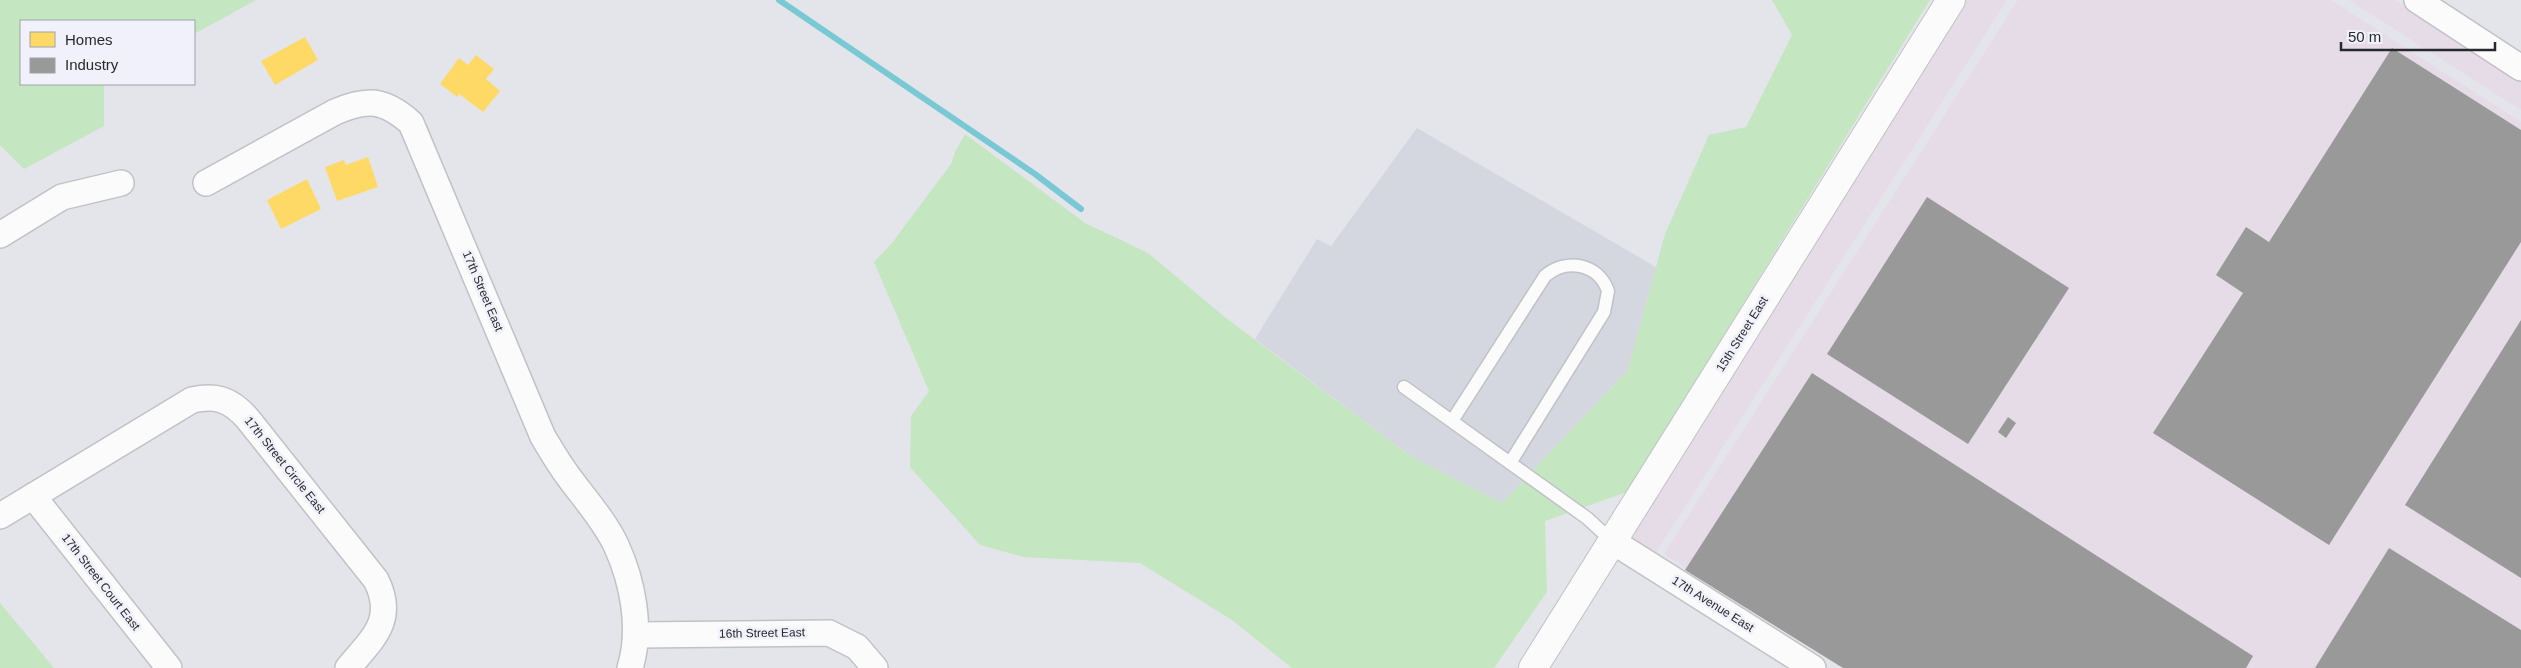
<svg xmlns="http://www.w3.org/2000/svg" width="2521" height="668" viewBox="0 0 2521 668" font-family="Arial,sans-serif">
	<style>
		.built { fill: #d5d7e0 }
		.industrial { fill: #e5dce8 }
		.green { fill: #c4e6c1 }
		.homes { fill: #ffd966 }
		.industry { fill: #999 }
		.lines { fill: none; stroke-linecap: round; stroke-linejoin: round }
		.stream { stroke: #79c9d4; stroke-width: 6 }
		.service-casing { stroke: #c1c2c6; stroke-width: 15 }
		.minor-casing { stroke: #c1c2c6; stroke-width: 28 }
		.secondary-casing { stroke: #c1c2c6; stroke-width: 30 }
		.service { stroke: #fbfbfc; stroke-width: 12 }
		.minor { stroke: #fbfbfc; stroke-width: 25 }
		.secondary { stroke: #fbfbfc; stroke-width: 28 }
		.labels { text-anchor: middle; stroke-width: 5; stroke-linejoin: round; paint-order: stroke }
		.street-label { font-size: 12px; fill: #28292c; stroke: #f0f1fa }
	</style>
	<rect width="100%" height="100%" fill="#e4e5ea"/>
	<path class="built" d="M1417,128l239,139 -28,103 -126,133 -90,-46 -157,-118 62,-100 14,7z"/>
	<g class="industrial">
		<path d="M1963,0h44l-352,554 -27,-18z"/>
		<path d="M2018,0h313l190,122v546h-679l-178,-114z"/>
		<path d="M2349,0h46l119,77 7,2v31z"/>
	</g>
	<g class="green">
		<path d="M0,0h256l-62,34v-13h-173v63h83v42l-80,43 -24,-24z"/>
		<path d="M1772,0h158l-303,492 -82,29 2,71 -53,76h-202l-60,-48 -92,-57 -117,-6 -43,-12 -70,-78 1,-51 18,-25 -55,-129 18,-19 59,-79 4,-12 10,-18 120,89 63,30 78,65 186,139 90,46 126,-133 37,-136 44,-99 37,-8 46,-92z"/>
		<path d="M0,603l54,65h-54z"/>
	</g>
	<g class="homes">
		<path d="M305,37l13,23 -43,25 -14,-24z"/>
		<path d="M476,55l18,14 -8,10 14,12 -17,21 -24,-18 -2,3 -17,-13 19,-26 9,7z"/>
		<path d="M368,157l10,30 -41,14 -12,-34 19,-7 2,5z"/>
		<path d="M307,179l14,30 -40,20 -14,-29z"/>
	</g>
	<g class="industry">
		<path d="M2392,48l129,82v112l-192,303 -176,-112 90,-140 -27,-18 30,-48 23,15z"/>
		<path d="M1927,197l142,91 -101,156 -141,-90z"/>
		<path d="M2521,320v258l-116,-73z"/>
		<path d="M1812,373l441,283 -7,12h-403l-158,-98z"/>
		<path d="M2008,417l8,6 -10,15 -8,-6z"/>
		<path d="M2389,548l132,82v38h-206z"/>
	</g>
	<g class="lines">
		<path class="stream" d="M779,0l256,174 46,35"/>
		<g class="service-casing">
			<g id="service">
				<path d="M1404,387l183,131 25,23"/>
				<path d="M1452,421l93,-145c21,-18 53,-13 63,15l-4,21 -94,151"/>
			</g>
		</g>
		<g class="minor-casing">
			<g id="minor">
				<path d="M2417,0l104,68"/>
				<path d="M206,183l129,-71c32,-14 49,-13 76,11l132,314c8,13 16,27 25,39 16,22 36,44 48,69 17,37 26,84 14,123"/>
				<path d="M0,235l62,-38 59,-14"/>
				<path d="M33,496l136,172"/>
				<path d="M0,516l192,-116c24,-5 38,-1 55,18l129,162c20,40 -3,58 -28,88"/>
				<path d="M1612,541l201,127"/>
				<path d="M637,635l192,-2 28,14 18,21"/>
			</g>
		</g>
		<g class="secondary-casing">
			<path id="secondary" d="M1533,668l418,-668"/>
		</g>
		<use href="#service" class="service"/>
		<use href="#minor" class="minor"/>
		<use href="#secondary" class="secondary"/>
	</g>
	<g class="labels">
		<g class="street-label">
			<text transform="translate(483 291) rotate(67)" y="4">17th Street East</text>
			<text transform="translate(1742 334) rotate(-58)" y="4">15th Street East</text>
			<text transform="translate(285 465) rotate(51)" y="4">17th Street Circle East</text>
			<text transform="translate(101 582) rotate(52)" y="4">17th Street Court East</text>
			<text transform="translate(1713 604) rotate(32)" y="4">17th Avenue East</text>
			<text transform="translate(762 633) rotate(-1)" y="4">16th Street East</text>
		</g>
	</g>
	<rect x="20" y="20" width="175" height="65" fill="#f0f1fa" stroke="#a0a1a8"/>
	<rect x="30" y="32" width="25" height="15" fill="#ffd966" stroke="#a0a1a8"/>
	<text x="65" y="45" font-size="15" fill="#28292c">Homes</text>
	<rect x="30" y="58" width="25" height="15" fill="#999999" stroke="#a0a1a8"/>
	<text x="65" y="70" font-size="15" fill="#28292c">Industry</text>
	<path d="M2341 42v8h154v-8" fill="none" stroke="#28292c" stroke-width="2.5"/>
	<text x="2348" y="42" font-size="15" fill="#28292c" stroke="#f0f1fa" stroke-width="4" paint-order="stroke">50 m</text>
</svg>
